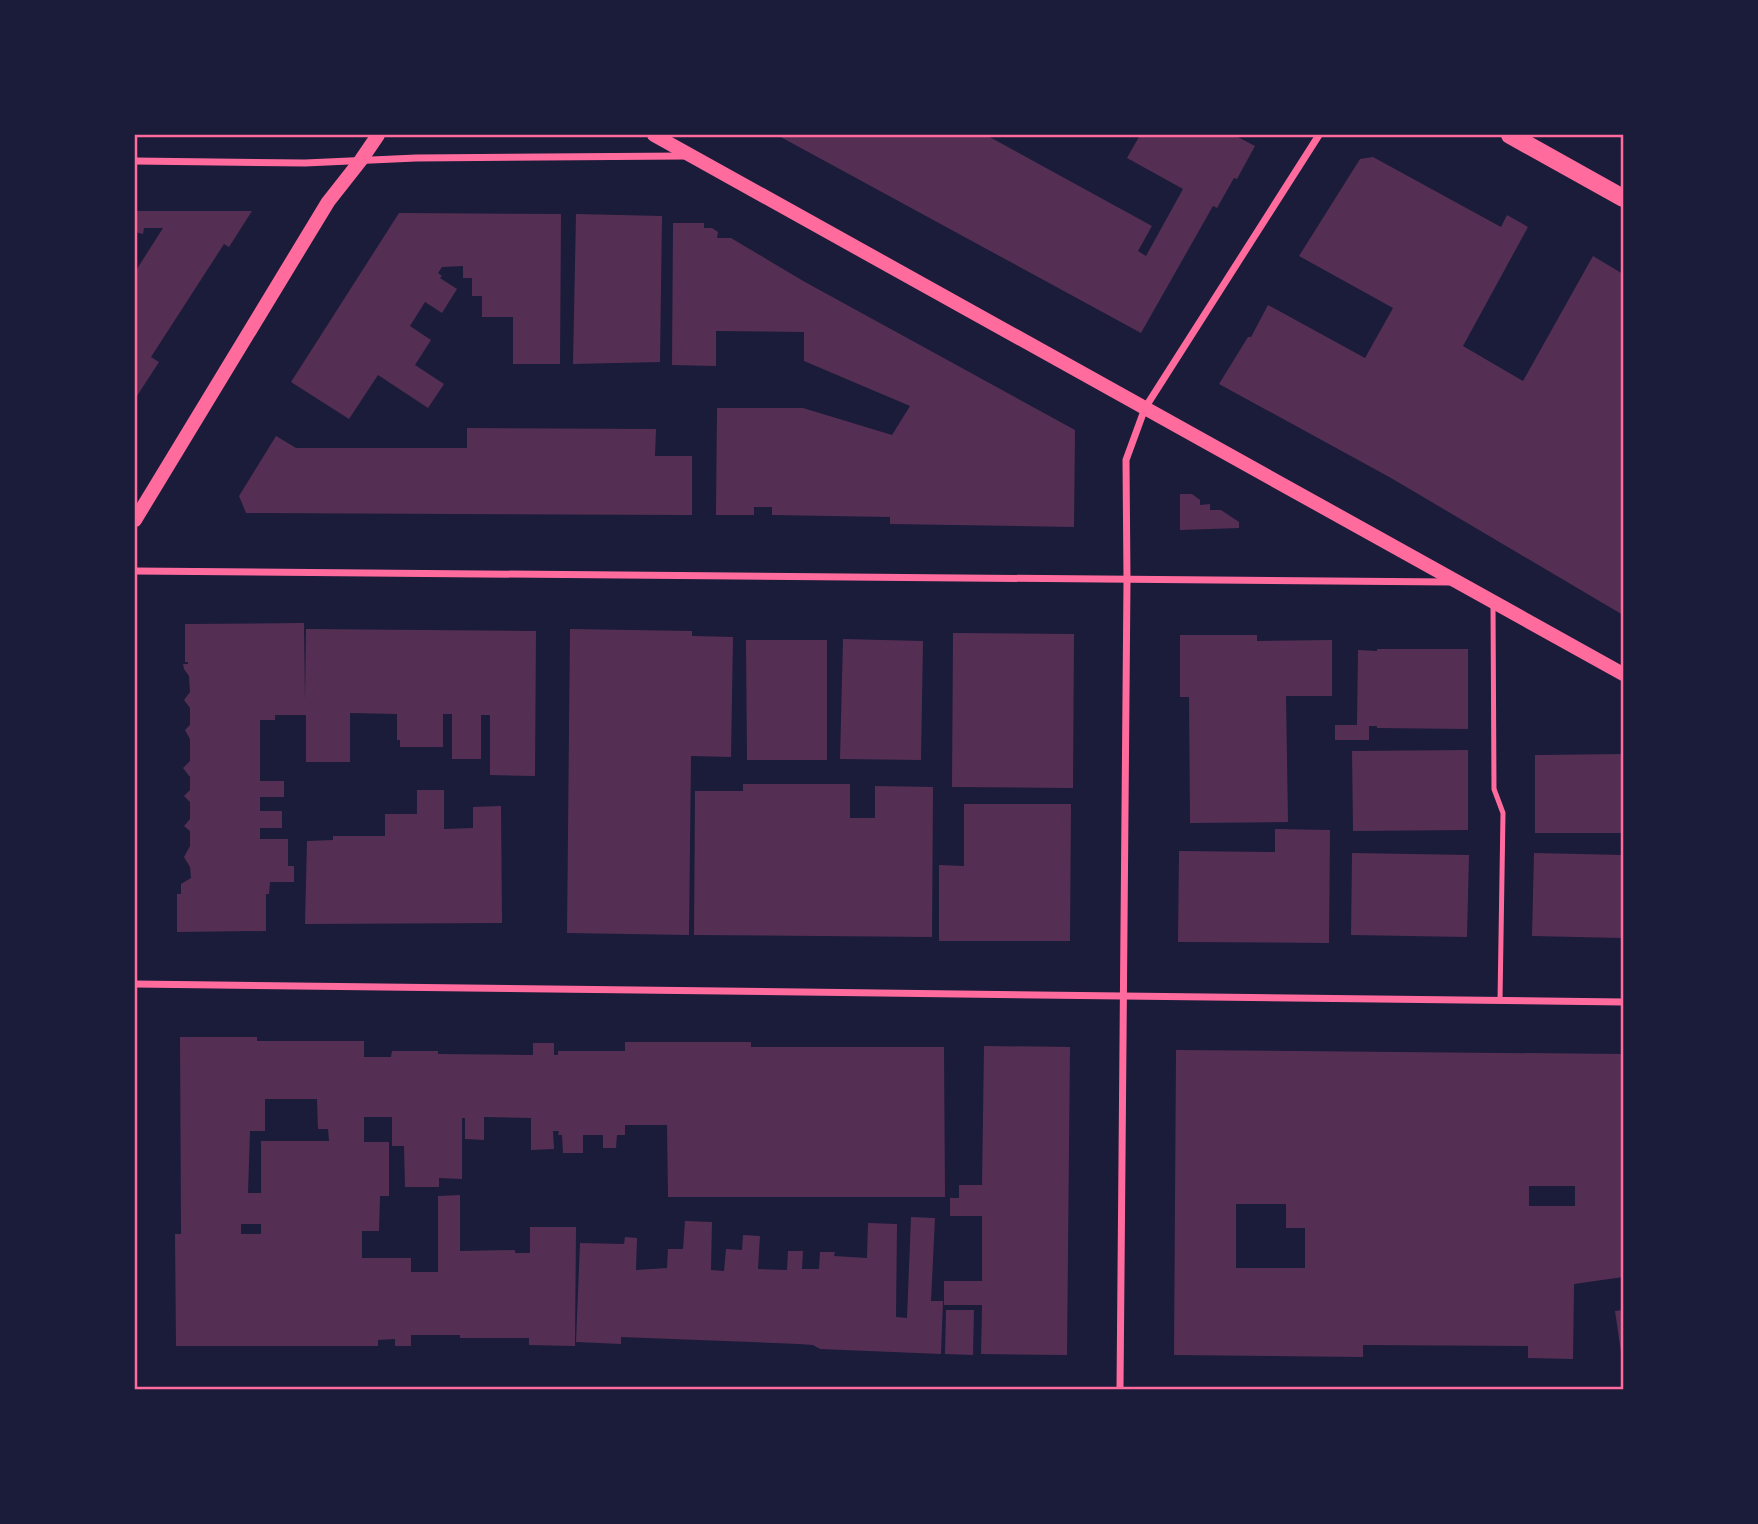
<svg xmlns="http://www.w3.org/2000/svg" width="1758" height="1524" viewBox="0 0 1758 1524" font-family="Jost,sans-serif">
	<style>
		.building { fill: #542f53; fill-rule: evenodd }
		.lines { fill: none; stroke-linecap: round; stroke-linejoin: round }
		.service { stroke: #ff6b9d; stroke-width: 5 }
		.minor { stroke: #ff6b9d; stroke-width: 7 }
		.secondary { stroke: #ff6b9d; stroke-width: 14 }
		.primary { stroke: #ff6b9d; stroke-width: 18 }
		.neatline { fill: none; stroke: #ff6b9d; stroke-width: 2.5 }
	</style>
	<rect width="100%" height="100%" fill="#1b1b3a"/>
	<g class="building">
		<path d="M777,135h209l166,91 -14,25 8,5 37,-67 -56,-31 13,-23h94l21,11 -18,33 -3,-1 -17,30 -4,-2 -72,127z"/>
		<path d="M1373,157l128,70 6,-12 21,12 -65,119 60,35 70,-125 30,18v341l-232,-137 -172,-94 29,-47h3l17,-32 97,53 28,-50 -94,-52 61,-97z"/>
		<path d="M135,211h117l-23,36 -5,-3 -73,113 8,5 -24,37v-127l28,-44h-19l-1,6 -8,-2z"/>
		<path d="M399,213l162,1 -1,150h-47v-47h-31v-21h-10v-18h-9v-12l-21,1 -4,6 4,3 -2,2 17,11 -15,24 -17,-11 -15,24 21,14 -16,25 29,19 -16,24 -50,-33 -29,44 -58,-37z"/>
		<path d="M576,214l86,2 -2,146 -87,2z"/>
		<path d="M673,223h31v5h8l6,4 -1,6h14l74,44 270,148 -1,97 -184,-3v-7l-118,-2v-8h-18v8h-38l1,-107h86l89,27 18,-29 -106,-45v-29l-88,-1v35l-44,-1z"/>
		<path d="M467,428l189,1 -1,27h37v59l-446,-2 -7,-17 37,-60 20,12h171z"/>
		<path d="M1180,494h12l8,6v5l10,-1v6h11l18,12v6l-59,2z"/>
		<path d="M304,623l1,78 1,-72 230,2 -1,145 -45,-1v-60h-9v44h-29v-45h-9v33h-43v-7h-3v-26l-47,-1v49h-44v-47h-31v5h-15v61h24v16h-24v14h22v17h-22v11h28v27h6v16h-24l-1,12h-3v37l-89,1v-38h4v-10l10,-6 -1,-11 -6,-10 6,-11v-15l-6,-5 6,-7v-17l-6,-6 6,-6v-13l-7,-9 7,-7v-22l-5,-9 5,-5v-17l-6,-8 6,-8 -1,-16 -5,-7 -1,-5h5v-2h-3v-38z"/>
		<path d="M570,629l122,2v5l41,1 -2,120 -40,-1 -2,179 -122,-2z"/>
		<path d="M953,633l121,1 -1,154 -121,-1z"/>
		<path d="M1180,635h77v6l75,-1v56h-46l2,126 -98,1 -1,-126h-9z"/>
		<path d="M843,639l80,2 -2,119 -81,-1z"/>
		<path d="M746,640h81v120h-80z"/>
		<path d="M1377,649h91v80l-91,-1v-2h-8v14h-34v-15h22l1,-75 19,1z"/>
		<path d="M1468,750v80l-115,1 -1,-80z"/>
		<path d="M1623,754v79h-88v-78z"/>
		<path d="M743,784h107v34h25v-32l58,1 -1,150 -238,-2 1,-144h48z"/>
		<path d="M417,790h27v39l29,-1v-21l28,-1 1,117 -197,1 2,-83 26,-1v-4h52v-22h32z"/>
		<path d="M964,804h107l-1,137h-131v-76l25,1z"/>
		<path d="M1275,829l55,1 -1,113 -151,-1 1,-91 96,1z"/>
		<path d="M1352,853l117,2 -2,82 -116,-2z"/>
		<path d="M1534,853l89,2v83l-91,-2z"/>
		<path d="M180,1037h77v4h107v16h27l1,-6h46v3l95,1v-12h21v12h4v-4h67v-9h126v5h193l1,150h-277l-1,-72h-42v10h-8l-1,13h-13v-13h-20v18h-20l-1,-18h-4l1,-4h-6l1,18 -23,1v-32l-47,-1v23l-19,-1v-21h-3v61l-23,-1v9h-34l-1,-41h-12v-29h-28v25h25v54h-9l-1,35h-17v27h49v14h27v-76l22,-1v56l55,-1v3h15v-26h46l-1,119 -46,-1v-7h-69v-3h-49v11h-16v-7l-17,1v6h-202l-1,-112h6zM265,1099h52l1,30h10l1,12h-68v52h-13l2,-62h15zM241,1224h20v10h-20z"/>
		<path d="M984,1046l86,1 -3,308 -86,-1 1,-49h-38v-24h38v-65h-32v-18h9v-13h23z"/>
		<path d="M1176,1050l447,4v223l-49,7 -1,75 -45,-1v-12l-165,-1v12l-189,-2zM1529,1186h46v20h-46zM1236,1204h50v24h19v40h-69z"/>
		<path d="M911,1217l24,1 -4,83h12l-2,53 -121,-5 -7,-4 -14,-1 -178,-7v7l-45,-2 4,-99 44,1 1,-7 12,1 -1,32 31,-2 1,-19h15l2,-28 27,1 -1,48 13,1 2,-22 16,1 1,-15 17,1 -2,33 29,1 1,-19h15l-1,18h17l1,-17h15l-1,4 33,2 1,-35 29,1 -1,93 11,1z"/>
		<path d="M946,1310h28l-1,45 -28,-1z"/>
		<path d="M1623,1310v49h-1l-7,-48z"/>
	</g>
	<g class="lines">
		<path class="service" d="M1493,603l1,186 9,24 -3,187"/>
		<g class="minor">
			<path d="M135,161l170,2 111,-5 268,-2"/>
			<path d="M135,571l1315,11"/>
			<path d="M135,984l1488,18"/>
			<path d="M1120,1389l7,-809 -1,-120 19,-52 174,-273"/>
		</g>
		<g class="secondary">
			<path d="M654,135l969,539"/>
			<path d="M135,520l193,-318 33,-42 17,-25"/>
		</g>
		<path class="primary" d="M1510,135l113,63"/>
	</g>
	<rect width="1758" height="1524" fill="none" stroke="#1b1b3a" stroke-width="273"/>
	<rect x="136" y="136" width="1486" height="1252" class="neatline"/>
</svg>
